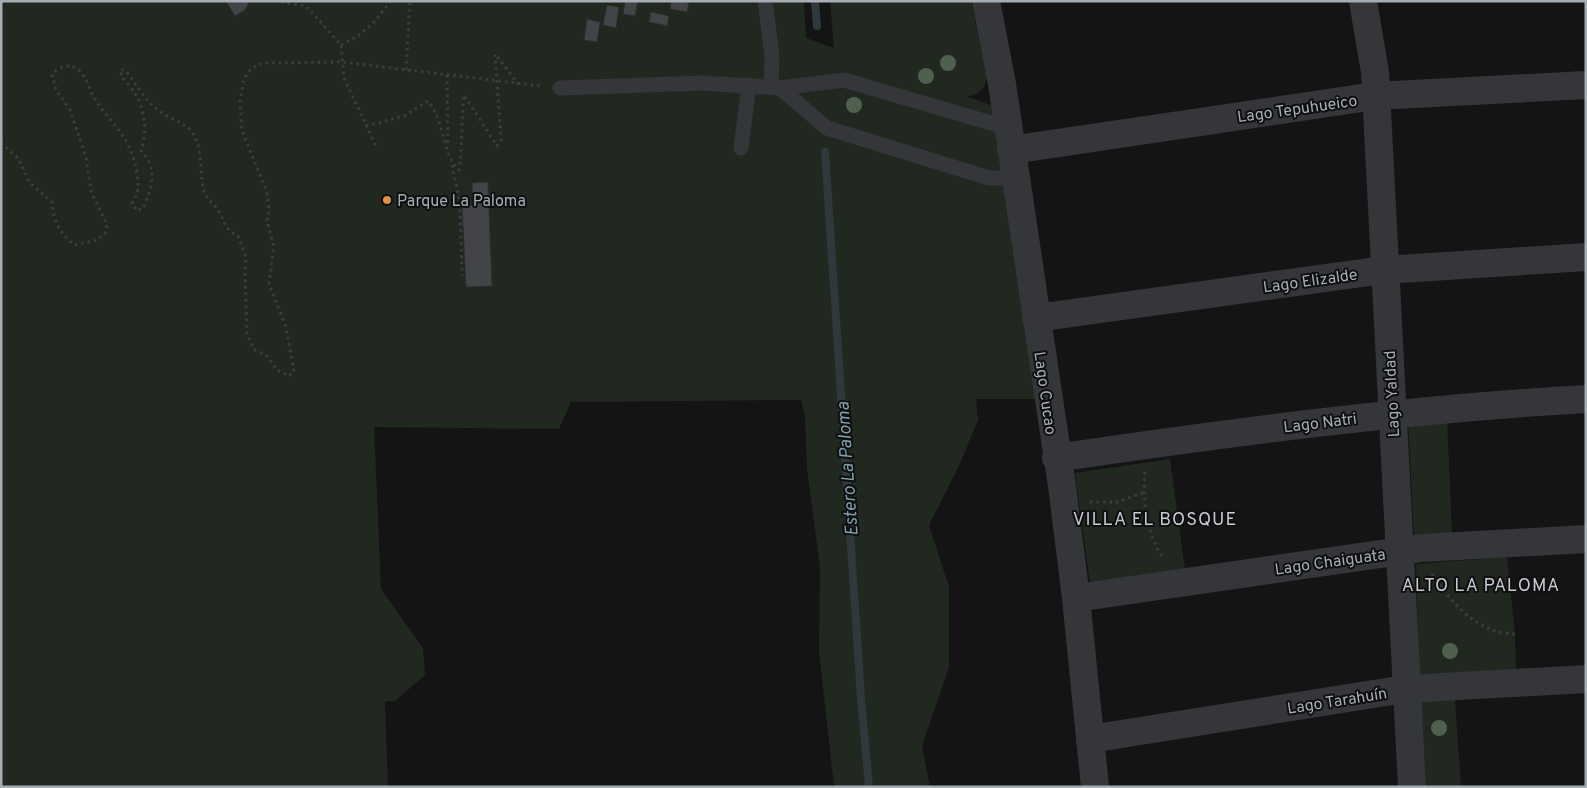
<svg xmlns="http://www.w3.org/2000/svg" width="1587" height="788" viewBox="0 0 1587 788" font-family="Overpass,sans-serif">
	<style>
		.green { fill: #202820 }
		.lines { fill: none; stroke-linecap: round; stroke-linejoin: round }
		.stream { stroke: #2e383d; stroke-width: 8 }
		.building { fill: #434448; stroke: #2e2e31 }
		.path { stroke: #3b3e41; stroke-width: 3; stroke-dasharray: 2.5 4; stroke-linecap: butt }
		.lane { stroke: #35363a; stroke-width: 15 }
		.street { stroke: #35363a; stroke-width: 28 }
		.tree { fill: #50604f }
		.poi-dot { fill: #e4923c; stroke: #0f0f10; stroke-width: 2 }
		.labels { text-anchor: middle; stroke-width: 4; stroke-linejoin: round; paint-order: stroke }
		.street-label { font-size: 16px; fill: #a6adb5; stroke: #0f0f10 }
		.poi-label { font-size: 16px; fill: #a6adb5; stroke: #0f0f10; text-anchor: start }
		.water-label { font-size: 18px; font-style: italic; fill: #7f9fad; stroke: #0f0f10 }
		.neighbourhood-label { font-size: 18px; letter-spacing: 1px; fill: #c7cbd1; stroke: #0f0f10 }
	</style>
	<rect width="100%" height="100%" fill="#141415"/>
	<g class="green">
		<path d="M1,1h803l2,37 28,10 -4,-47h141l16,77c-2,11 -9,18 -21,18l35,13 36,290h-61l2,21 -19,46 -30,59 20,62v80l-27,79 8,41h-96l-15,-136 1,-83 -13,-100 -2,-51 -4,-17 -230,2 -12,27 -185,-2 7,162 42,59 2,27 -30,26 -18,1h8l3,85h-387z"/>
		<path d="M1447,419l5,115 -38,2 -6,-115z"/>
		<path d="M1170,459l15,111 -95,12 -15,-109z"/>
		<path d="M1507,557l8,77 1,36 -97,4 -3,-110z"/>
		<path d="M1455,699l6,88h-35l-5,-87z"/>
	</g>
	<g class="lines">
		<g class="stream">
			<path d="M815,1l2,25"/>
			<path d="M825,152l36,546 8,89"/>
		</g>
	</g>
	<g class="building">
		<path d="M226,1h24l-5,9 -10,6z"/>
		<path d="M625,1h13l-3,15 -12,-2z"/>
		<path d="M671,1l18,1 -2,10 -17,-3z"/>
		<path d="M607,5l12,2 -3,21 -13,-3z"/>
		<path d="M651,12l18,4 -2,10 -18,-4z"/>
		<path d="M587,19l13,3 -3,20 -13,-2z"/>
		<path d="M488,182l4,104 -26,1 -4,-81 11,-1 -1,-22z"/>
	</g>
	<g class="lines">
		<g class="path">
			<path d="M275,1l31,5 35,39 3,33 32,68"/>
			<path d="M341,45l17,-9 16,-14 17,-21"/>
			<path d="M406,70l4,-69"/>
			<path d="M447,75l1,72"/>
			<path d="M366,126l38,-10 24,-15c17,20 13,51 31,69 4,-25 2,-50 5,-75l33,51 4,-6 -6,-86 23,30"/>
			<path d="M1,143l17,15 12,25 22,19c3,22 6,28 22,43l20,-4 11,-7 2,-9 -16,-34 -5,-34 -16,-47 -14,-20 -4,-16c6,-6 16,-11 24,-6 10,6 13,21 18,30 19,28 38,40 43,76 2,12 2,19 -5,29l5,8 6,-3c6,-12 12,-30 7,-44 -2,-5 -6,-9 -9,-14 9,-26 1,-55 -20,-73v-8l5,2c14,18 20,33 41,45 11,7 23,8 29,23 6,15 4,33 7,49 2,12 12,15 17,25 5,10 6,18 18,23l8,22 -1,19 2,58 8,15 12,6 10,14 12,6 5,-4 -8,-45 -17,-43 5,-37 -7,-26 2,-10 -2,-19 -25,-61 -2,-30 4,-22 7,-10 11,-6 80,-1 199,24"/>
			<path d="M452,165l8,39 2,72"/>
			<path d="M1145,472c-3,28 2,64 19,87"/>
			<path d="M1090,502h27l28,-10"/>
			<path d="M1432,574c15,22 34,46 60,56 6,3 16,3 23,4"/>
		</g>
		<g class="lane">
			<path d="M765,1l7,55 -1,31"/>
			<path d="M560,88l142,-5 78,5 64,-8 164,48"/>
			<path d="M780,88l47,40 162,50h26"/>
			<path d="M741,148l8,-63"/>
		</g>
		<g class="street">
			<path d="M986,1l16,83 60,402 14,112 19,189"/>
			<path d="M1363,1l12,71 37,715"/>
			<path d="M1011,150l364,-54 211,-11"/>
			<path d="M1036,318l348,-48 202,-13"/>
			<path d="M1056,458c176,-26 352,-49 530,-59"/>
			<path d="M1076,598l346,-50 164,-9"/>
			<path d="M1090,739l315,-50 181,-10"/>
		</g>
	</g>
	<g class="tree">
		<circle cx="948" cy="63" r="8"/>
		<circle cx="926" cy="76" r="8"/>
		<circle cx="854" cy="105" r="8"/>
		<circle cx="1450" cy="651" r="8"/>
		<circle cx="1439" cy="728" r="8"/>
	</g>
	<circle class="poi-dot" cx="387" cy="200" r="5"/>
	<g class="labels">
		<g class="street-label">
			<text transform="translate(1297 108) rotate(-8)" y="6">Lago Tepuhueico</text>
			<text transform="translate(1310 280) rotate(-8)" y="6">Lago Elizalde</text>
			<text transform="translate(1046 393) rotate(82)" y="6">Lago Cucao</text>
			<text transform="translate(1391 394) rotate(-93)" y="6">Lago Yaldad</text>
			<text transform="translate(1320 422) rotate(-7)" y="6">Lago Natri</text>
			<text transform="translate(1330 561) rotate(-8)" y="6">Lago Chaiguata</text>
			<text transform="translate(1337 700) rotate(-9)" y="6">Lago Tarahuín</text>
		</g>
		<g class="poi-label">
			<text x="397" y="206">Parque La Paloma</text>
		</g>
		<g class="water-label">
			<text transform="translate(847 469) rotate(-94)" y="6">Estero La Paloma</text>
		</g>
		<g class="neighbourhood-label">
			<text x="1155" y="525">VILLA EL BOSQUE</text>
			<text x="1481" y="591">ALTO LA PALOMA</text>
		</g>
	</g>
	<rect width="1587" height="788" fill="none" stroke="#a6adb5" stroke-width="5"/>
</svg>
